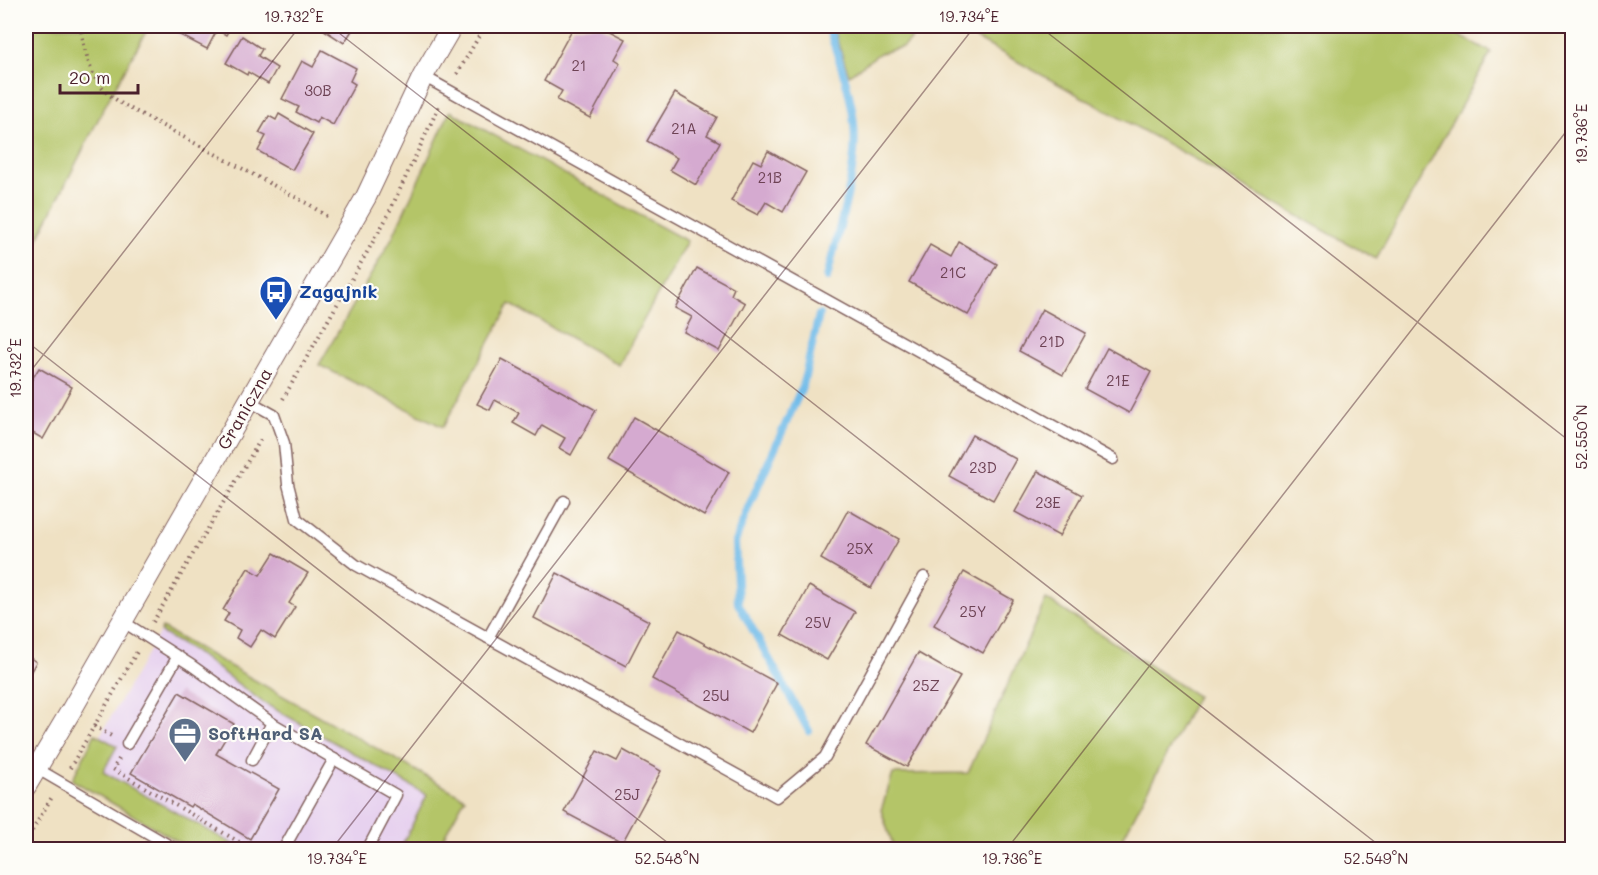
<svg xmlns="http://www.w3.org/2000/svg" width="1598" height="875" viewBox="0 0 1598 875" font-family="Mali,sans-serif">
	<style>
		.built { fill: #e7d2ef }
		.green { fill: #b4c568; stroke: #7f724a; stroke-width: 1.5 }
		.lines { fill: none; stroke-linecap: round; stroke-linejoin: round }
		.stream { stroke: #6fbbe9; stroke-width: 8 }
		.building { fill: #d5aad0 }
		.lane-casing { stroke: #846360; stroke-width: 13 }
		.street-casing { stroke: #846360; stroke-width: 22 }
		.path { stroke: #846360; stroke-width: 4; stroke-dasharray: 1.5 4.5; stroke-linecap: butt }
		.lane { stroke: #fff; stroke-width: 10 }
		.street { stroke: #fff; stroke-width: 20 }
		.ticks { fill: none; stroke: #4a1f2b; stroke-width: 1.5; stroke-opacity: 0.45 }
		.labels { text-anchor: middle; stroke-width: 4.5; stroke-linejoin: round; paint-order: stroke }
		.number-label { font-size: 15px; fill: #6d4254 }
		.transit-label { font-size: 18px; font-weight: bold; fill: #164399; stroke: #fdfcf7; text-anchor: start }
		.street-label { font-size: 18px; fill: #4a1f2b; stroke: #fdfcf7 }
		.service-label { font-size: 18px; font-weight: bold; fill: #4e5e75; stroke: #fdfcf7; text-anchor: start }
		.neatline { fill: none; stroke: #4a1f2b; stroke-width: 2 }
		.ticks-label { font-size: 15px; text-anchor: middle; fill: #4a1f2b }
	</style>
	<rect width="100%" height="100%" fill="#fdfcf7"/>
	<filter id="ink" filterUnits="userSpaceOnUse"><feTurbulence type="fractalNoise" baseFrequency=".0167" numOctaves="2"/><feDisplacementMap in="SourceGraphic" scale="12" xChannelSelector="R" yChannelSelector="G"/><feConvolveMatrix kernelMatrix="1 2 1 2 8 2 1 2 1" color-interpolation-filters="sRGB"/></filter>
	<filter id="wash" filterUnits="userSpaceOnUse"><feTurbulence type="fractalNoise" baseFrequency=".008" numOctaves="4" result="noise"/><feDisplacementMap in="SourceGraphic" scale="24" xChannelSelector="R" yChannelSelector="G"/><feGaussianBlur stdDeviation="1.35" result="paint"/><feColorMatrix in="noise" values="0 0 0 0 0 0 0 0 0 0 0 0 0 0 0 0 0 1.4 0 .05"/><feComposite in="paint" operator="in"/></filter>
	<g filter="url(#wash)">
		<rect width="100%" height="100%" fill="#efe1c3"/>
		<path class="built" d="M162,628l303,170 -28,51h-223l-116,-63 -8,-33z"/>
		<g class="green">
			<path d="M26,26h123l-44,80 -79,156v-191l4,-9 -4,-3z"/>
			<path d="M832,26h91l-20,21 -23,6 -31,22z"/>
			<path d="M953,26h488l50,26 -115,207z"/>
			<path d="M450,111l237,130 -68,124 -109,-61 -67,123 -124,-62 73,-127z"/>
			<path d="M1046,599l151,97 -80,153h-223l-13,-39 12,-36 75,-1z"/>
			<path d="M162,628l303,170 -28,51h-37l27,-54 -163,-92 -65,-48 -39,-23z"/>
			<path d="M95,734l22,12 -14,26 139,77h-51l-119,-69z"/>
		</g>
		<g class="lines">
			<g class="stream">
				<path d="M827,278c10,-46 32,-108 27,-154 -3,-34 -16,-66 -26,-98"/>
				<path d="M809,731l-71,-128 -3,-61 13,-34 55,-123 16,-70"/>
			</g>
		</g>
		<g id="blocks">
			<g class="building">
				<path d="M180,26h51l-5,9 -9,-5 -10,19 -31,-16z"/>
				<path d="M318,26h37l-11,17z"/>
				<path d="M574,26h26l25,13 -11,20 6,4 -30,55 -33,-18 5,-9 -18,-10z"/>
				<path d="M242,36l20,13 -4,7 19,12 -9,16 -20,-12 -1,3 -21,-12z"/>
				<path d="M322,50l34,18 -6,13 5,3 -22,41 -14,-8 -3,6 -20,-11 3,-5 -17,-8 20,-38 11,6z"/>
				<path d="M675,93l42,24 -10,18 13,7 -24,43 -26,-15 7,-12 -30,-17z"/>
				<path d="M279,114l34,20 -21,36 -34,-19 8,-15 -7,-3 10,-17 7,4z"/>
				<path d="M768,151l38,21 -23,40 -17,-10 -8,13 -27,-14 22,-41 8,4z"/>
				<path d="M959,242l38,22 -29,51 -59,-33 21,-37 21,12z"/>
				<path d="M697,268l37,20 -3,7 14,8 -26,48 -35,-19 8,-15 -17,-9z"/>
				<path d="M1042,309l44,24 -23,42 -44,-24z"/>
				<path d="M1107,348l44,24 -22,41 -44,-24z"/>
				<path d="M502,359l94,51 -25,45 -12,-7 6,-10 -23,-13 -6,11 -23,-13 6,-10 -24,-13 -5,10 -13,-6z"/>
				<path d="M39,368l33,19 -29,52 -17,-10v-40z"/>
				<path d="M634,417l95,55 -25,44 -95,-55z"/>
				<path d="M972,435l44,24 -23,41 -44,-24z"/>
				<path d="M1038,471l44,24 -23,41 -44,-24z"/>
				<path d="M848,510l51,29 -28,49 -50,-29z"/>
				<path d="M274,553l34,20 -19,30 6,4 -20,32 -14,-9 -11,17 -14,-9 4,-8 -16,-9 5,-8 -6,-3 25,-42 12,7z"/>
				<path d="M964,572l49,28 -30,53 -49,-28z"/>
				<path d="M557,573l92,48 -23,45 -92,-48z"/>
				<path d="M809,586l46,26 -28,48 -45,-25z"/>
				<path d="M679,630l98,53 -27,50 -98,-54z"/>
				<path d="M918,653l42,24 -53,90 -41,-22z"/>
				<path d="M26,655l10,7 -10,18z"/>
				<path d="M179,692l55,32 -18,30 63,35 -29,50 -58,-35 -2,3 -59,-34z"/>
				<path d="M623,750l38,21 -39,72 -58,-31 33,-61 20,10z"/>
			</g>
		</g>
	</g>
	<g filter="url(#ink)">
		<use href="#blocks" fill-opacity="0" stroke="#846360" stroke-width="1.5"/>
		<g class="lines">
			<g class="lane-casing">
				<g id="lane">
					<path d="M423,76l690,383"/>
					<path d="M249,401l25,14 10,28 4,41 9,35 59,46 421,232 48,-40 99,-180"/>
					<path d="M122,621l69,44 81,58 124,72 -29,55"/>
					<path d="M488,638l76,-137"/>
					<path d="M127,744l51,-88"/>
					<path d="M252,760l20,-37"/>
					<path d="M36,768l141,82"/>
					<path d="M283,850l51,-91"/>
				</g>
			</g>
			<g class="street-casing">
				<path id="street" d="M26,786l46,-77 294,-512 57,-121 29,-50"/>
			</g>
			<g class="path">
				<path d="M80,26c5,21 8,47 23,63 5,6 13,10 19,15l188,101 19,13"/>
				<path d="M457,74l28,-48"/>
				<path d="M283,399l103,-180 54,-115"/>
				<path d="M153,622l109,-185"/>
				<path d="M94,726l19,11"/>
				<path d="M119,759l-6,10 140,81"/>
				<path d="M70,768l68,-118"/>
				<path d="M26,841l26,-44"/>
			</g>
			<use href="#lane" class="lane"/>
			<use href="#street" class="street"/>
		</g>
	</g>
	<path class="ticks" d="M330,26l1055,824M1039,26l533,417M26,341l651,509M26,377l274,-351M331,850l644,-824M1006,850l566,-726"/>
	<defs>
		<g id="bus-pin" transform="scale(1.725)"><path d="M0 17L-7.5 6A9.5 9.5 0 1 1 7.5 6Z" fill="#1a4fb4" stroke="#fdfcf7"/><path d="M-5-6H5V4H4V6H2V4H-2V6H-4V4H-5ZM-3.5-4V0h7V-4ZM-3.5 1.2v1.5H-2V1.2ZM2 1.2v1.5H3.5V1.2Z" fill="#fff"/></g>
		<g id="office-pin" transform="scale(1.725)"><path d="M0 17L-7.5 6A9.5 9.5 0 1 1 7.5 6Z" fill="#5c6f8a" stroke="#fdfcf7"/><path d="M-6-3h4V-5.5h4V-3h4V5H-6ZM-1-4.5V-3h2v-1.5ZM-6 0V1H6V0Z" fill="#fff"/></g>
	</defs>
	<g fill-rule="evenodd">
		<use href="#bus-pin" x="276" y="292"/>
		<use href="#office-pin" x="185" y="734"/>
	</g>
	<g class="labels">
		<g class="number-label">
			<text x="579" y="71">21</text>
			<text x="318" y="96">30B</text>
			<text x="684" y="134">21A</text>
			<text x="770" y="183">21B</text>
			<text x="953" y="278">21C</text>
			<text x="1052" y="347">21D</text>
			<text x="1118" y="386">21E</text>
			<text x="983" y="473">23D</text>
			<text x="1048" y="508">23E</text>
			<text x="860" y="554">25X</text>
			<text x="973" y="617">25Y</text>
			<text x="818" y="628">25V</text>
			<text x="926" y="691">25Z</text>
			<text x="716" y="701">25U</text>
			<text x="627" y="800">25J</text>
		</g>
		<g class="transit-label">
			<text x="299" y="298">Zagajnik</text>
		</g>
		<g class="street-label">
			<text transform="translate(245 409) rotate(-60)" y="6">Graniczna</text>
		</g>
		<g class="service-label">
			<text x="208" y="740">SoftHard SA</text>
		</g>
	</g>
	<rect width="1598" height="875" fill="none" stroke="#fdfcf7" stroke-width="66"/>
	<path d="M60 84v9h78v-9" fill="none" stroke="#4a1f2b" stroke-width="3"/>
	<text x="69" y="84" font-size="18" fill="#4a1f2b" stroke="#fdfcf7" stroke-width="4.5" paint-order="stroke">20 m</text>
	<rect x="33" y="33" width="1532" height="809" class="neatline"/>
	<g class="ticks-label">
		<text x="294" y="22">19.732°E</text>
		<text x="969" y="22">19.734°E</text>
		<text transform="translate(1582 134) rotate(-90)" y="5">19.736°E</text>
		<text transform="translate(16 368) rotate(-90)" y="5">19.732°E</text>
		<text transform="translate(1582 437) rotate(-90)" y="5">52.550°N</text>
		<text x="337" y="864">19.734°E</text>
		<text x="667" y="864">52.548°N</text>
		<text x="1012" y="864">19.736°E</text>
		<text x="1376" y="864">52.549°N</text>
	</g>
</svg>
